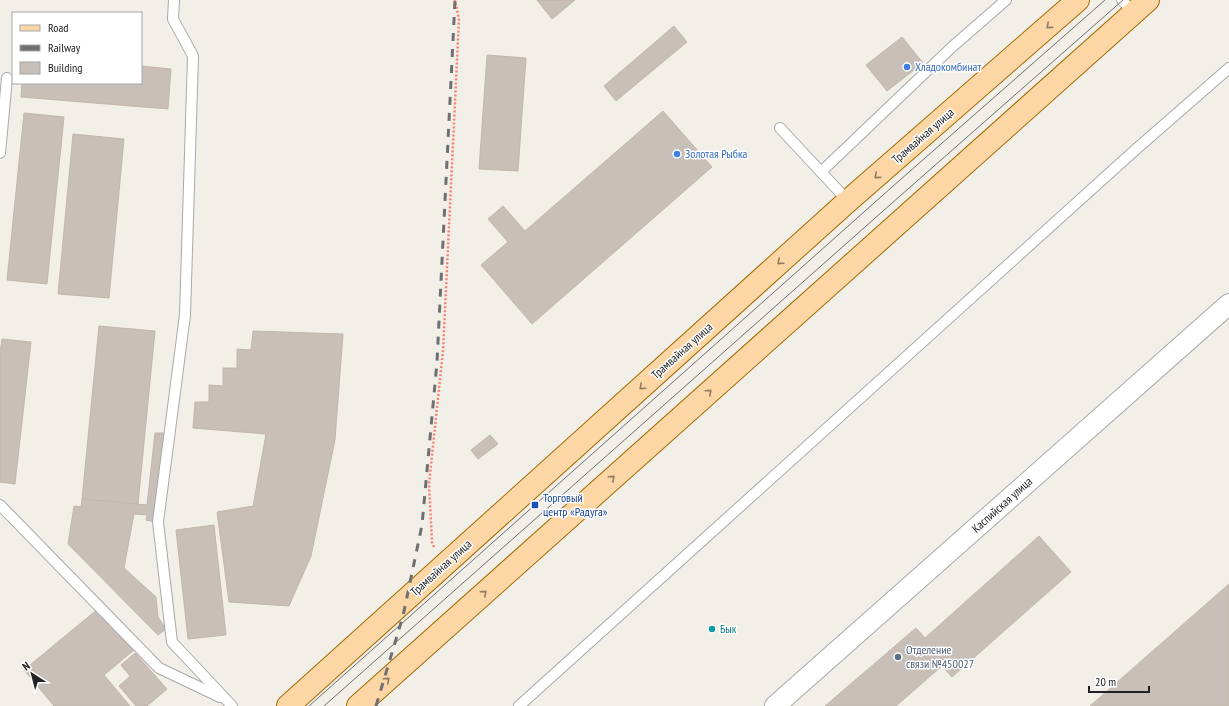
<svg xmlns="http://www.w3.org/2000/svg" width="1229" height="706" viewBox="0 0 1229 706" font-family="'PT Sans Narrow',sans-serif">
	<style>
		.building { fill: #c7bfb8; stroke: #c4b6ab }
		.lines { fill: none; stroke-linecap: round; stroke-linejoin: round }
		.lane-casing { stroke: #a9a9a9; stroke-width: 12 }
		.street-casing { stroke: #a9a9a9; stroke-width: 22 }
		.primary-casing { stroke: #a06b00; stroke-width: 24 }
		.path { stroke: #fa8072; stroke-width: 2.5; stroke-dasharray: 2 2; stroke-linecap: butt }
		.lane { stroke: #fff; stroke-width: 10 }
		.street { stroke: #fff; stroke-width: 20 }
		.primary { stroke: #fcd6a4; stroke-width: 22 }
		.tram { stroke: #707070; stroke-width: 1 }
		.rail { stroke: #707070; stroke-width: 3; stroke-dasharray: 8 8; stroke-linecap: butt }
		.oneway { stroke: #8f7c63 }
		.shop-dot { fill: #3f7fe0; stroke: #fff; stroke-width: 1.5 }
		.transit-dot { fill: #1a4fb4; stroke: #fff; stroke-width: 1.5 }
		.culture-dot { fill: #0f9aa8; stroke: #fff; stroke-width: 1.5 }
		.service-dot { fill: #5c6f8a; stroke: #fff; stroke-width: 1.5 }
		.labels { text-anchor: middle; stroke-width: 3; stroke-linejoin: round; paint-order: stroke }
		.shop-label { font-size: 12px; fill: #366cbe; stroke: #fff; text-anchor: start }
		.street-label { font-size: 12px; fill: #222; stroke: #fff }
		.transit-label { font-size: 12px; fill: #164399; stroke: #fff; text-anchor: start }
		.culture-label { font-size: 12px; fill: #0d838f; stroke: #fff; text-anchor: start }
		.service-label { font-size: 12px; fill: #4e5e75; stroke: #fff; text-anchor: start }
	</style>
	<rect width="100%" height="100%" fill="#f2efe9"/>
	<g class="building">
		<path d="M537,0h38l-23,19z"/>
		<path d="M674,26l13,16 -71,59 -12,-15z"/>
		<path d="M902,37l21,26 -36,28 -21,-26z"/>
		<path d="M487,55l39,3 -8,113 -39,-2z"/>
		<path d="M141,66l30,3 -3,40 -147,-12 1,-14h119z"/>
		<path d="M663,111l49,56 -180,157 -51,-59 27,-23 -20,-23 15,-13 22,25z"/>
		<path d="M24,113l40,4 -17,167 -40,-4z"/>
		<path d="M73,134l51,5 -15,159 -51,-4z"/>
		<path d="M99,326l56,5 -17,173 -56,-5z"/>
		<path d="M253,331l90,3 -8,106 -24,116 -22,50 -60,-4 -12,-90 36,-6 13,-72 -73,-6 2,-26h14v-17l14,1v-18h14v-19l14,1z"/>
		<path d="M2,339l29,3 -16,142 -15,-2v-129z"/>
		<path d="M155,433h14l-14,89 -9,-2 1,-5 -13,-1 -10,54 32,29 2,20 8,12 -8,6 -90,-91 6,-38 7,1 1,-8 65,6z"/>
		<path d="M490,435l8,9 -20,15 -7,-9z"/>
		<path d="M214,525l12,110 -38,4 -12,-109z"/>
		<path d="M1039,536l32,36 -119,105 -10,-11 -46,40h-71l91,-78 9,10z"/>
		<path d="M1229,584v122h-139z"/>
		<path d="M99,608l35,42 -30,25 26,31h-76l-30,-36z"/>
		<path d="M135,653l32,36 -20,17h-11l-17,-20 11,-10 -9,-11z"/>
	</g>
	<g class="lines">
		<g class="lane-casing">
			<g id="lane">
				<path d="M174,0l-1,19 20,37 -8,259 -27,207 14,120 60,64"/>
				<path d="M1122,0l11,12"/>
				<path d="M780,128l68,73"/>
				<path d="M0,153l7,-75"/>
				<path d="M821,172l131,-125 54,-47"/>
				<path d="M0,505l159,163 61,29"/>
				<path d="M519,706l615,-555 95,-83"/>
			</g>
		</g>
		<g class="street-casing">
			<path id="street" d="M775,706l454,-402"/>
		</g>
		<g class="primary-casing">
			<g id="primary">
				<path d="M288,706l560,-505 230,-201"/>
				<path d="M358,706l790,-706"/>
			</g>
		</g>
		<path class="path" d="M434,547l-2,-5 -3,-58 14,-133 16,-332 -4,-19"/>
		<use href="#lane" class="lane"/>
		<use href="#street" class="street"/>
		<use href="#primary" class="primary"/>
		<g class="tram">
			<path d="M309,706l583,-519 213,-187"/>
			<path d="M324,706l576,-510 223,-196"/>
		</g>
		<path class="rail" d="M376,706l27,-90 19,-91 15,-163 18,-362"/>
	</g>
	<defs><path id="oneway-chevron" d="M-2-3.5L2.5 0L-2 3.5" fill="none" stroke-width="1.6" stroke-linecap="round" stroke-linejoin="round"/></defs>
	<g class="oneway">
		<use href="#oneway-chevron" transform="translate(1049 26) rotate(139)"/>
		<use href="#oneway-chevron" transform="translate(877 176) rotate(139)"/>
		<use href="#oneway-chevron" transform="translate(780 262) rotate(138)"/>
		<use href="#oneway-chevron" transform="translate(642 387) rotate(138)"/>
		<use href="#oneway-chevron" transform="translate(709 392) rotate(-42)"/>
		<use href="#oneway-chevron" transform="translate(612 478) rotate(-42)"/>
		<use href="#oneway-chevron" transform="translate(484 593) rotate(-42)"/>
		<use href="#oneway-chevron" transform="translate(387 680) rotate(-42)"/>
	</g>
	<g class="shop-dot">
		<circle cx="907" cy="67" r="4"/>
		<circle cx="677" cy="154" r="4"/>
	</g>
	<rect class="transit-dot" x="531" y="501" width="8" height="8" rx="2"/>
	<circle class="culture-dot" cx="712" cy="629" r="4"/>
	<circle class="service-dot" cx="898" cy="657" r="4"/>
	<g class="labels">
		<g class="shop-label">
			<text x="915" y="71">Хладокомбинат</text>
			<text x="685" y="158">Золотая Рыбка</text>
		</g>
		<g class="street-label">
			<text transform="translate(923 136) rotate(-41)" y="4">Трамвайная улица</text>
			<text transform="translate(682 351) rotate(-42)" y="4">Трамвайная улица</text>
			<text transform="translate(1002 505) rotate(-42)" y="4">Каспийская улица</text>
			<text transform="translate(441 568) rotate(-42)" y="4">Трамвайная улица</text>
		</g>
		<g class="transit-label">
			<text x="543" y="502">Торговый<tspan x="543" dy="14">центр «Радуга»</tspan></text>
		</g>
		<g class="culture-label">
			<text x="720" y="633">Бык</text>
		</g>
		<g class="service-label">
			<text x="906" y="654">Отделение<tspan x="906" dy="14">связи №450027</tspan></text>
		</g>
	</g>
	<rect x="12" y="12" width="130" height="72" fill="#ffffff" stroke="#a7a7a7"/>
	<rect x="20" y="25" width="20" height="6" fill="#fcd6a4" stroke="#a7a7a7"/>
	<text x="48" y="32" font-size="12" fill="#222222">Road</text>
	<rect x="20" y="45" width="20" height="6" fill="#707070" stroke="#a7a7a7"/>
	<text x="48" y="52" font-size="12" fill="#222222">Railway</text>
	<rect x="20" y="62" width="20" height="12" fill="#c7bfb8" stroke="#a7a7a7"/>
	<text x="48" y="72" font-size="12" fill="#222222">Building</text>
	<g transform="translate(32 674) rotate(324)" stroke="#ffffff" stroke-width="3" paint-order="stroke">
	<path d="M0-3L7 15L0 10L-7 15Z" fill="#222222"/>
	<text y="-6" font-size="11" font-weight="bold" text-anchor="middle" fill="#222222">N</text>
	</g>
	<path d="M1089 686v6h60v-6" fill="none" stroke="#222222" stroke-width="2"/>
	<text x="1095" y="686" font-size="12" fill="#222222" stroke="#ffffff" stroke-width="3" paint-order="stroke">20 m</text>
</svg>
